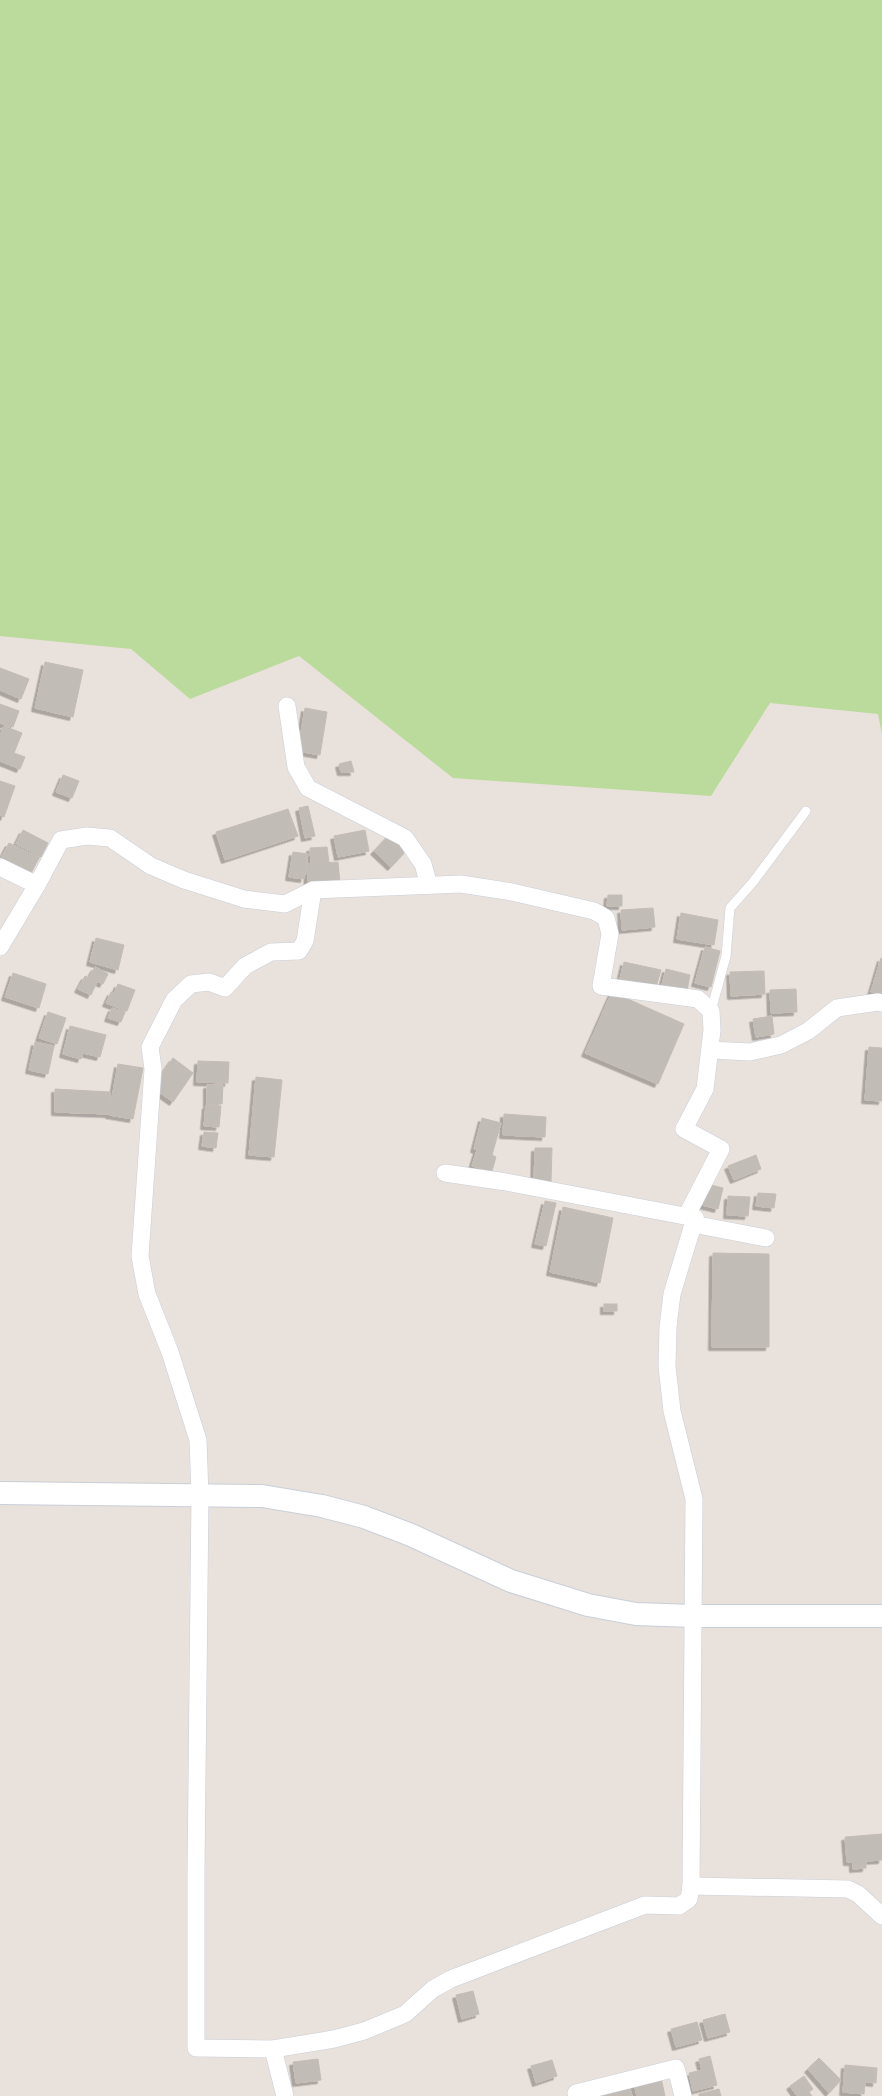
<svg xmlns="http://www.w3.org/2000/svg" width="882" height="2096" viewBox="0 0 882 2096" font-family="Jost,sans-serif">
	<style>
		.green { fill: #bbdb9c }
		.building { fill: #c2bcb6; stroke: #c4bcb5; filter: url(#shadow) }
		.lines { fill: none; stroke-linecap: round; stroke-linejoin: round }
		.service-casing { stroke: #c9cfd9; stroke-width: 10 }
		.minor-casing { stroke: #c9cfd9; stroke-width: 18 }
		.tertiary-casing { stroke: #c9cfd9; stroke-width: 24 }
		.service { stroke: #fff; stroke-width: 9 }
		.minor { stroke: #fff; stroke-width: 17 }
		.tertiary { stroke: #fff; stroke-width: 22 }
	</style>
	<defs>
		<filter id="shadow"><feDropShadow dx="-3.5" dy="3.5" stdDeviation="0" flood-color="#0004"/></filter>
	</defs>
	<rect width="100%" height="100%" fill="#e9e1db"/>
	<path class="green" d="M0,0h882v734l-4,-20 -108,-11 -59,93 -258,-18 -154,-122 -109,43 -59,-50 -131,-13z"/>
	<g class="building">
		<path d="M45,662l38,8 -10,47 -38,-9z"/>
		<path d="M0,668l29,11 -8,20 -21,-9z"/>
		<path d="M0,704l19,7 -6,16 -13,-4z"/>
		<path d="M305,708l22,4 -7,43 -22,-4z"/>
		<path d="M4,726l18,7 -8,20 11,4 -5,12 -20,-8v-25z"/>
		<path d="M351,761l3,11h-13l-2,-8z"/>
		<path d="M63,775l16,6 -7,17 -16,-6z"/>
		<path d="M0,781l15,5 -11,31 -4,-2z"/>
		<path d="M308,806l7,30 -10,2 -6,-30z"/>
		<path d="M288,809l10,27 -73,24 -9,-28z"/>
		<path d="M23,830l25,13 -7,14 -25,-13z"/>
		<path d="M365,830l4,21 -31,6 -4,-21z"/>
		<path d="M390,834l17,16 -16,17 -17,-16z"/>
		<path d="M9,843l30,15 -9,17 -30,-15z"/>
		<path d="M327,847l2,16 -18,2 -1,-17z"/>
		<path d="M293,852l15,2 -4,25 -15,-2z"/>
		<path d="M338,862l2,21 -32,3 -1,-22z"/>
		<path d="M608,895h14v11h-15z"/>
		<path d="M653,908l2,19 -33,3 -1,-20z"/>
		<path d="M681,913l37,7 -4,25 -37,-6z"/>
		<path d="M96,938l28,7 -6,25 -28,-8z"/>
		<path d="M705,947l15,4 -9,36 -16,-4z"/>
		<path d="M881,958h1v37l-11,-3z"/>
		<path d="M624,962l37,8 -5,17 -36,-8z"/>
		<path d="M95,967l13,7 -5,10 -14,-7z"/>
		<path d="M666,969l24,6 -3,16 -25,-6z"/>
		<path d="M764,971l1,23 -34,2 -1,-24z"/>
		<path d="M13,973l33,11 -7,24 -34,-11z"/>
		<path d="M85,976l12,6 -6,13 -13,-6z"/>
		<path d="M118,984l17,6 -8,21 -21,-8 5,-11 3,1z"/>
		<path d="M796,989l1,23 -26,1 -1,-23z"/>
		<path d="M612,992l72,32 -26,60 -73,-31z"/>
		<path d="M112,1008l13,4 -4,10 -13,-4z"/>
		<path d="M48,1012l18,6 -9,26 -18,-6z"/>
		<path d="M772,1016l2,18 -18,3 -3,-18z"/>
		<path d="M70,1026l36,9 -6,22 -17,-4 -2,6 -18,-5z"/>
		<path d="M35,1042l19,4 -6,28 -19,-4z"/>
		<path d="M869,1047l13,1v53l-17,-1z"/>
		<path d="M173,1058l20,15 -20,29 -21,-15z"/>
		<path d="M198,1061l31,1 -1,21 -31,-1z"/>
		<path d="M118,1064l25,4 -10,51 -24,-4z"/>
		<path d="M256,1077l26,3 -8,77 -25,-2z"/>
		<path d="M207,1085h16l-1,19h-15z"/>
		<path d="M55,1089l55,3 -1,22 -54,-2z"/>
		<path d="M206,1105l15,1 -2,21 -15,-1z"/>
		<path d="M504,1114l42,3 -1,20 -42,-2z"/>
		<path d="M482,1118l19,5 -9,32 4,2 -4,14 -20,-5 5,-16 -3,-1z"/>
		<path d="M204,1132l14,1 -2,15 -14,-2z"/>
		<path d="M535,1148h17l-1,35h-17z"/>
		<path d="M756,1155l5,14 -27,11 -6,-14z"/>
		<path d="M707,1184l16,4 -5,21 -16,-4z"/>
		<path d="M758,1193l18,1 -2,14 -18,-2z"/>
		<path d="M728,1196l22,1 -2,19 -21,-1z"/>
		<path d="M545,1201l11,2 -10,43 -11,-2z"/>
		<path d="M563,1207l50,11 -13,65 -50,-11z"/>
		<path d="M713,1253l56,1v93h-57z"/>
		<rect x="604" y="1304" width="13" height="7"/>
		<path d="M882,1834v26l-16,1v7l-13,1v-7h-6l-2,-25z"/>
		<path d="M473,1991l6,23 -17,5 -6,-24z"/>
		<path d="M725,2014l5,18 -22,6 -5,-18z"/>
		<path d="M697,2022l5,18 -26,7 -5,-18z"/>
		<path d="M710,2056l7,29 -24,6 -4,-18 13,-3 -3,-11z"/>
		<path d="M819,2058l22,22 -12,13 -21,-24z"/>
		<path d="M318,2059l3,21 -25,3 -3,-21z"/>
		<path d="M552,2060l5,16 -21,7 -5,-17z"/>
		<path d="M845,2065l32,3 -1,15 -11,-1 -1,12 -21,-2z"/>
		<path d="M804,2076l9,13 -4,3 3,4h-15l-7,-10z"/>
		<path d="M661,2078l4,18h-28l-3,-12z"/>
		<path d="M629,2086l3,10h-30v-3z"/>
		<path d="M719,2089l2,7h-22v-2z"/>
	</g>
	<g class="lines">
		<g class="service-casing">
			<path id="service" d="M711,1011l15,-55 4,-48 23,-26 53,-71"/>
		</g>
		<g class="minor-casing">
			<g id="minor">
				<path d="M287,706l9,61 12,21 97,50 18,26 6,21"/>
				<path d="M0,867l37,18"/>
				<path d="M0,947l37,-62 24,-45 26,-4 23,2 41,28 33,14 60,19 41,5 28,-14 148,-6 51,8 82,19 12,7 4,16 -9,52 97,13 13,12 1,19 -7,59 -21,40 37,20 -33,64 7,5 -23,76 -4,33 -1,39 5,45 22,88 -3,387 -2,13 -10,7 -34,-1 -194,74 -18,10 -28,25 -41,17 -30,8 -61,10 -77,-1v-175l4,-378 -2,-55 -28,-88 -23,-58 -7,-38 13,-187 -3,-22 24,-47 17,-16 18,-2 16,6 20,-22 26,-14 28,-1 6,-10 8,-51"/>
				<path d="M710,1050l40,2 31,-7 27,-14 29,-23 41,-6 4,1"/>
				<path d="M445,1173l61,9 189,36"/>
				<path d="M693,1224l73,14"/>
				<path d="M691,1886l157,3 10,5 24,22"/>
				<path d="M273,2049l12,47"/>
				<path d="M578,2096l-2,-3 100,-25 7,28"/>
			</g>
		</g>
		<g class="tertiary-casing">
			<path id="tertiary" d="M0,1493l262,3 60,10 42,11 47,18 100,46 77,24 48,9 57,2h189"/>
		</g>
		<use href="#service" class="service"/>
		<use href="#minor" class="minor"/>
		<use href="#tertiary" class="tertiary"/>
	</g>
</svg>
